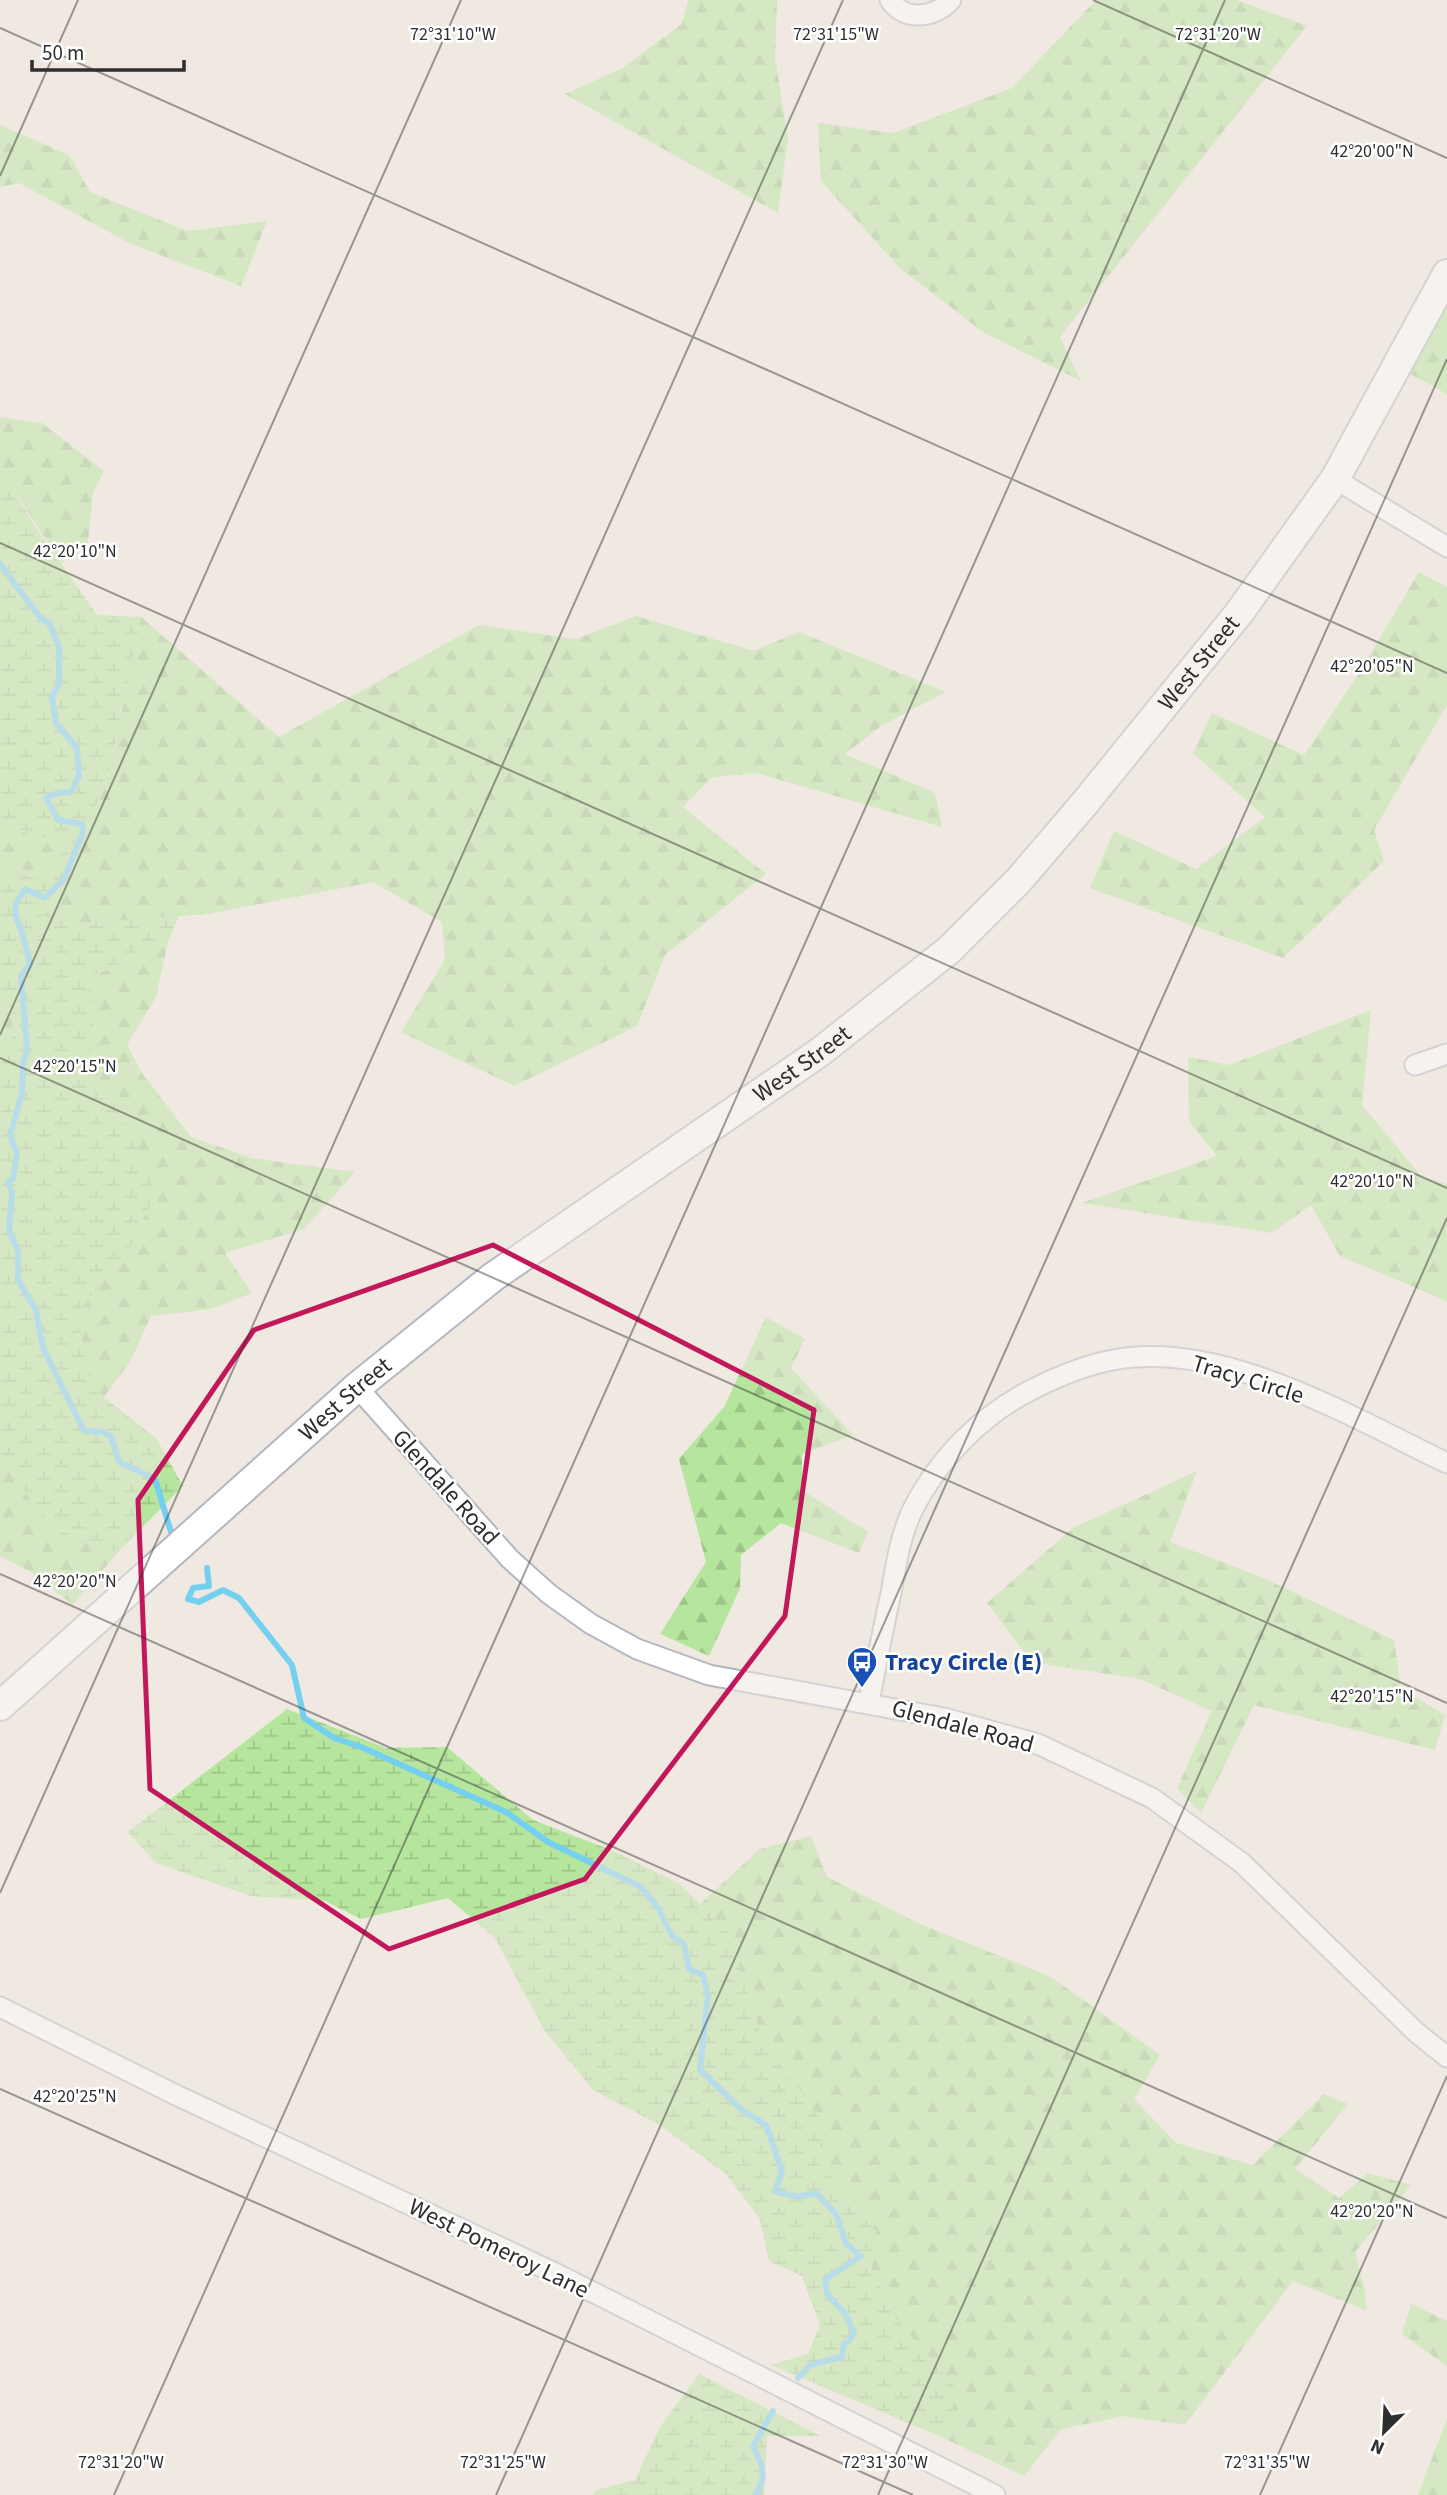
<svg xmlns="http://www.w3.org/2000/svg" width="1447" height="2495" viewBox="0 0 1447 2495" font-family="'Source Sans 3',sans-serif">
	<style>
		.forest { fill: url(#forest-firs) }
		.wetland { fill: url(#wetland-marsh) }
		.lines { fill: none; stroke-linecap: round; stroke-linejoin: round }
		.stream { stroke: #75cff0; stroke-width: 6 }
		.minor-casing { stroke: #b4b7c1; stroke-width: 23 }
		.secondary-casing { stroke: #b4b7c1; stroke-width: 32 }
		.minor { stroke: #fff; stroke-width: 19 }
		.secondary { stroke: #fff; stroke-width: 28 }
		.marked { fill: none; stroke: #c2185b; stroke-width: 5; stroke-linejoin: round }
		.ticks { fill: none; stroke: #2e2e2e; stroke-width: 2; stroke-opacity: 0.45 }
		.labels { text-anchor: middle; stroke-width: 5; stroke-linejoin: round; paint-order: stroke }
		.street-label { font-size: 24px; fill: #2e2e2e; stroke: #fff }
		.transit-label { font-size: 24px; font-weight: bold; fill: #164399; stroke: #fff; text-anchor: start }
		.ticks-label { font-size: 18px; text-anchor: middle; fill: #2e2e2e; stroke: #fff; stroke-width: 5; stroke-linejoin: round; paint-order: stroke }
	</style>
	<defs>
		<pattern id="forest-firs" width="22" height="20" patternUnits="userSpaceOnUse" patternTransform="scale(1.75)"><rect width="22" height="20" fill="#b6e59e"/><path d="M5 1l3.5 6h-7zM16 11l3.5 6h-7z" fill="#9dc588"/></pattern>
		<pattern id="wetland-marsh" width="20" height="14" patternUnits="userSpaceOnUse" patternTransform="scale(1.75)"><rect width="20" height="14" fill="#b6e59e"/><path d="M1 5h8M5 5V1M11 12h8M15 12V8" fill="none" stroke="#9dc588"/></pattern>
	</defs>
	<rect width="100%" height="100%" fill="#efe9e1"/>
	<g class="forest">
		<path d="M688,0h89l-2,58 13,80 -10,75 -213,-119 56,-25 61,-45z"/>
		<path d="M1096,0h141l70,26 -247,311 21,44 -98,-49 -82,-63 -80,-88 -3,-58 75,10 119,-45z"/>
		<path d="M0,125l69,30 21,37 97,39 80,-10 -26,65 -112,-43 -110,-60 -19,4z"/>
		<path d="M1447,274v120l-49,-27z"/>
		<path d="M0,417l42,6 62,48 -11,23 -5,49 -27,20 -52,-81 -9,-4z"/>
		<path d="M1419,572l28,15v118l-73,125 10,31 -101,97 -193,-70 24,-57 82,38 69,-52 -72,-64 19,-40 92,42 54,-80z"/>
		<path d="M636,616l118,35 45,-19 147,60 -65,34 -36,28 90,39 7,34 -185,-54 -45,4 -29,30 83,67 -101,81 -28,71 -123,60 -113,-54 44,-72 -3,-38 -69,-40 -165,32 -137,10 -34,-10 32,-34 41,-112 31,-151 138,120 200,-112 97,14z"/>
		<path d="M0,817l36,22 34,-5 -18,40 -38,1 -14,5z"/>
		<path d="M168,942l-12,55 -29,48 15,28 49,64 60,21 104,14 -51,57 -79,24 27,40 -41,16 -60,7 -21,46 -26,35 -12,-9 -16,-73 51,-61 2,-127 -37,-63 2,-53 -8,-32z"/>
		<path d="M0,1000l12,4v38l-12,-1z"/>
		<path d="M1371,1010l-9,95 60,72 25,7v117l-107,-45 -29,-51 -39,28 -190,-30 135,-47 -28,-35 -1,-64 42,8z"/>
		<path d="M766,1317l39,22 -14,29 62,67 -51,19v36l66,42 -9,21 -78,-30 -40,32 -1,33 -31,68 -49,-22 46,-72 -27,-103 45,-52z"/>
		<path d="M0,1461l55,68 63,23 -45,53 -44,-34 -29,-15z"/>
		<path d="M1197,1471l-27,71 89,34 135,64 7,48 44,27 -10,35 -181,-45 -53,108 -24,-25 35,-77 -72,-32 -108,-17 -45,-59 86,-75z"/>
		<path d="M811,1836l16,41 91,46 133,54 109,78 -26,44 42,44 77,22 71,-71 24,10 -53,65 44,29 29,-25 43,12 -56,67 10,39 1,19 -73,-29 -108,144 -61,-9 -63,13 -37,47 -85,-40 21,-42 -62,-73 -27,-50 5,-40 -57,-68 2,-44 -58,-78 -35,-110 -28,-27 60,-55z"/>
		<path d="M1411,2304l36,17v45l-45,-32z"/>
		<path d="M1447,2419v76h-29z"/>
	</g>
	<g class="wetland">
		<path d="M0,478l9,4 26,44 62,89 44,2 -31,151 -41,113 -31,33 33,10 108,-8 -11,26 -82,37 8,32 -2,53 37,63 27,65 -29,62 -51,61 16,73 64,50 27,48 -65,66 -63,-23 -55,-68v-420l12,1v-37l-12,-5v-120l14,-5 38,-1 18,-39 -34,4 -36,-22z"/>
		<path d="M287,1709l99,39 61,-1 86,73 78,30 67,33 50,48 35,110 58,78 -2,44 57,68 -5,40 27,50 63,73 -22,42 -168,-71 37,-11 12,-29 -18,-49 -33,-15 -9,-42 -33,-44 -67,-50 -67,-35 -49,-60 -49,-92 -47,-40 -87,21 -36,-18 -74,-5 -95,-33 -28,-31z"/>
		<path d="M699,2374l121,62h-53l-3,59h-171l3,-5 39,-10 25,-53z"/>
	</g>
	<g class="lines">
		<g class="stream">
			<path d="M0,564l41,55 8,4 10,23v38l-7,13 4,26 21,25 2,28 -8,16 -14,1 -11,5 12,22 24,4 1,8 -19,47 -19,19 -20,-9c-16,22 -10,24 -2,47 4,10 5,20 7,29l-9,10 6,74 -4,16 -1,28 -12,43 7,17 -4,26 -5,3 4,11 -3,37 9,21v29l18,30 7,38 41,83 19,1 8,4 8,26 36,17 16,53"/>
			<path d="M207,1568l2,18 -16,2 -5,11 11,3 24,-12 16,8 53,67 12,53 30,20 27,9 145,65 42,30 93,45 17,21 14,28 12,8 5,25 14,6 5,21 -8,74 42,40 24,15 16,46 -7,20 22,6 19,-4 20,21 10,30 15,12 -36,23 2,15 19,21 8,18 -5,8 -5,2 -2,14 -32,8 -12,13"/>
			<path d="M755,2495c14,-17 6,-32 -2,-49l20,-35"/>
		</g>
		<g class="minor-casing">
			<g id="minor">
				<path d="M890,0c15,22 44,18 61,0"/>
				<path d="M1335,479l112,68"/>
				<path d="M1415,1065l32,-11"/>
				<path d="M357,1387l153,172 39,35 42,30 46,25 72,26 235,43 94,26 114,54 90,65 175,170 30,24"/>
				<path d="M869,1702c7,-36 14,-73 22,-109 5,-28 9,-56 21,-82 26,-52 69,-96 121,-122 26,-13 52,-24 80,-29 109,-21 238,57 334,103"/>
				<path d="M0,2007l176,88 379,178 440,222"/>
			</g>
		</g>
		<g class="secondary-casing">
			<g id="secondary">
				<path id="s1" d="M0,1706l357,-319 136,-110 327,-225 129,-102 70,-70 65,-76 155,-191 96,-134 112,-205"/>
			</g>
		</g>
		<use href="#minor" class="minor"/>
		<use href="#secondary" class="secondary"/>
	</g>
	<path d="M0 0H1447V2495H0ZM493,1245l321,165 -29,206 -200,263 -196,70 -239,-160 -12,-289 116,-170z" fill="#efe9e1" fill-opacity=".55" fill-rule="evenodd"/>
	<path class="marked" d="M493,1245l321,165 -29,206 -200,263 -196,70 -239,-160 -12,-289 116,-170z"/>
	<path class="ticks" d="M1093,0l354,158M0,28l1447,645M0,176l78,-176M0,543l1447,645M0,1035l461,-1035M0,1058l1447,645M0,1574l1447,644M0,1893l843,-1893M0,2089l913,406M114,2495l1111,-2495M496,2495l951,-2136M878,2495l569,-1277M1260,2495l187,-419"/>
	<defs>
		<g id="bus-pin" transform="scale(1.575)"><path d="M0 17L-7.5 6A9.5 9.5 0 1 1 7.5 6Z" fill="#1a4fb4" stroke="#fff"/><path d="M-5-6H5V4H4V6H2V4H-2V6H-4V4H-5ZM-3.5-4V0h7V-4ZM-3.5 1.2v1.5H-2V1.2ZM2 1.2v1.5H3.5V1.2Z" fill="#fff"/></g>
	</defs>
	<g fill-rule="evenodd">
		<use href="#bus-pin" x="862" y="1662"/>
	</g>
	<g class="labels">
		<g class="street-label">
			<text dy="8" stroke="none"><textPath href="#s1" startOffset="1596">West Street</textPath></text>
			<text dy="8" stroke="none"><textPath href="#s1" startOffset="1029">West Street</textPath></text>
			<text transform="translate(1248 1379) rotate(17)" y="8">Tracy Circle</text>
			<text dy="8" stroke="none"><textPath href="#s1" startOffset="462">West Street</textPath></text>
			<text transform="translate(446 1487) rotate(48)" y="8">Glendale Road</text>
			<text transform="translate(963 1726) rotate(15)" y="8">Glendale Road</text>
			<text transform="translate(499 2248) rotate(26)" y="8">West Pomeroy Lane</text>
		</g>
		<g class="transit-label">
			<text x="885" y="1670">Tracy Circle (E)</text>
		</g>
	</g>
	<g class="ticks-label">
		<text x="1218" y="40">72°31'20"W</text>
		<text x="453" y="40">72°31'10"W</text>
		<text x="836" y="40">72°31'15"W</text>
		<text x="1372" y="157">42°20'00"N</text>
		<text x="75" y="557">42°20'10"N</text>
		<text x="1372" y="672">42°20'05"N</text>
		<text x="75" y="1072">42°20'15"N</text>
		<text x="1372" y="1187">42°20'10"N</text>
		<text x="75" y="1587">42°20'20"N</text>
		<text x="1372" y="1702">42°20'15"N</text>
		<text x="75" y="2102">42°20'25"N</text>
		<text x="1372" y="2217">42°20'20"N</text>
		<text x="121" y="2468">72°31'20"W</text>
		<text x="503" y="2468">72°31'25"W</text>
		<text x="885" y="2468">72°31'30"W</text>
		<text x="1267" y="2468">72°31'35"W</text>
	</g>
	<g transform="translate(1384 2432) rotate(204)" stroke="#ffffff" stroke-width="5" paint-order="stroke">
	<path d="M0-5L12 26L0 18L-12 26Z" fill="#2e2e2e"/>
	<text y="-10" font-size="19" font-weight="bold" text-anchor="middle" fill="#2e2e2e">N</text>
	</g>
	<path d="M32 60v10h152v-10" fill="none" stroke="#2e2e2e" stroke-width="3.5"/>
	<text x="42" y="60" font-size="21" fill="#2e2e2e" stroke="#ffffff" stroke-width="5" paint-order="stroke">50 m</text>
</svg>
